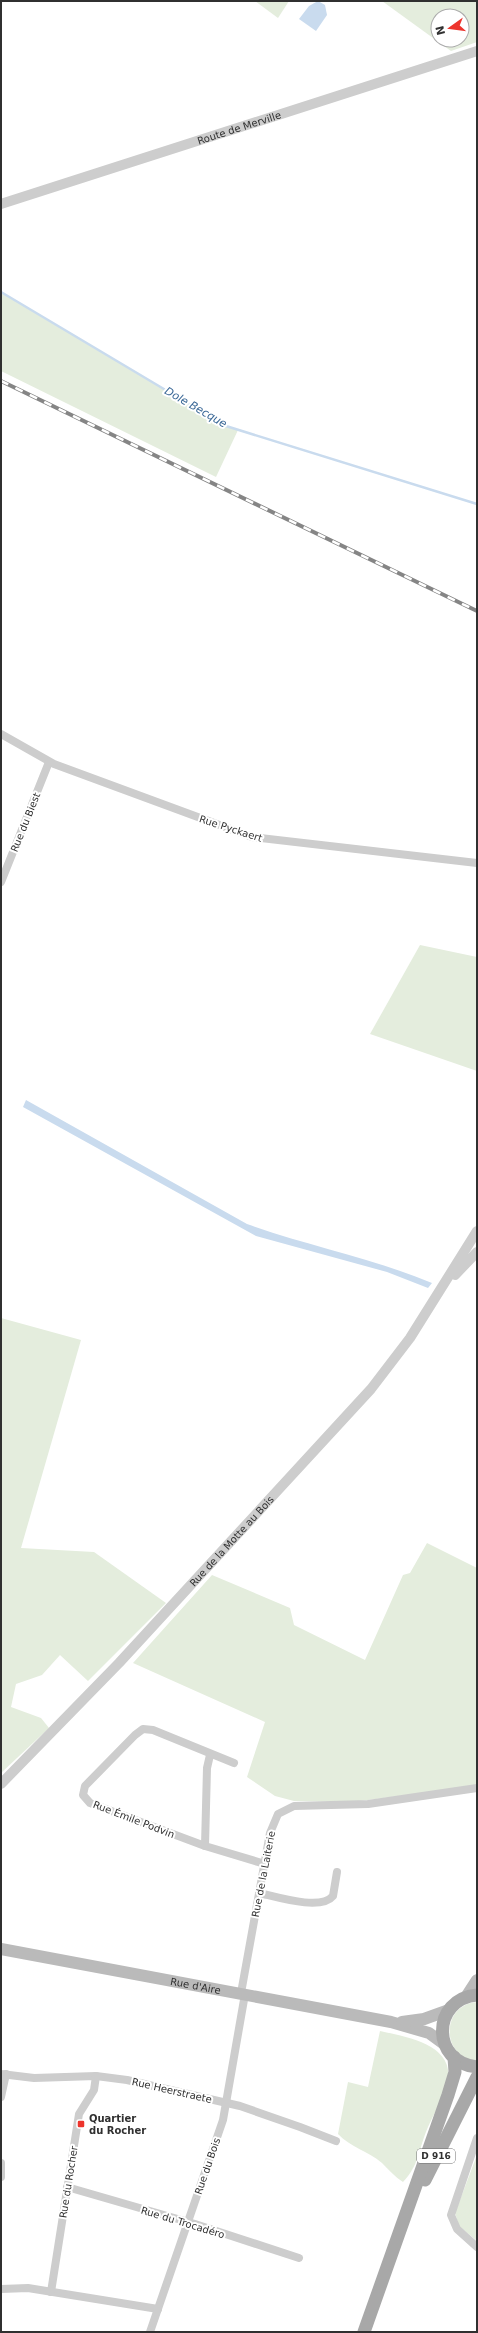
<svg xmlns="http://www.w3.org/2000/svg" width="478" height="2333" viewBox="0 0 478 2333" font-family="'DejaVu Sans',sans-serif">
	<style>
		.green { fill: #e4eddd; fill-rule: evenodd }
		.water { fill: #c9dbee }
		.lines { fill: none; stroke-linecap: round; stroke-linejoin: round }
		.stream { stroke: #c9dbee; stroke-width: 2.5 }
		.minor { stroke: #cdcdcd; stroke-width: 8 }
		.tertiary { stroke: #cdcdcd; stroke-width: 10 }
		.secondary { stroke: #bababa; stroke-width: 12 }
		.primary { stroke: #a8a8a8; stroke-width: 13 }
		.rail-casing { stroke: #858585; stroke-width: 4 }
		.rail { stroke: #fff; stroke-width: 2.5; stroke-dasharray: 8; stroke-linecap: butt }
		.poi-dot { fill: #ed342c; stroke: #fff; stroke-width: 1.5 }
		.labels { text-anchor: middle; stroke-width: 4; stroke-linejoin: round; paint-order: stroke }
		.shield { fill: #fff; stroke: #6e6e6e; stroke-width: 1 }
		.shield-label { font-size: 9px; font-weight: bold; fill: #303030 }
		.street-label { font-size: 10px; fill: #303030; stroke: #fff }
		.poi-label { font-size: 10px; font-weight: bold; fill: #303030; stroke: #fff; text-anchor: start }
		.water-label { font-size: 11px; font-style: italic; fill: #396796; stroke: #fff }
	</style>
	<rect width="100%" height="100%" fill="#fff"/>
	<g class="green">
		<path d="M255,1h34l-11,17z"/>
		<path d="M382,1h95v41l-26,9zM438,16h24v24h-24z"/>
		<path d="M1,292l225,134 12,4 -22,47 -215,-106z"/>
		<path d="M420,945l57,12v114l-107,-37z"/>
		<path d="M1,1318l80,22 -60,208 73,4 72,51 -78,78 -28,-26 -18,20 -26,9 -5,23 30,11 8,10 -48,45z"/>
		<path d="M427,1543l50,25v218l-125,16 -58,-1 -19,-5 -28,-19 18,-55 -132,-59 79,-88 78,33 4,17 71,35 38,-85 7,-2z"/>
		<path d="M477,2002v59c-36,-3 -37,-56 0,-59z"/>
		<path d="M380,2031c31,7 82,15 65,60 -5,13 -12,24 -17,36 -10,23 -8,37 -25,55 -8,-5 -14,-12 -21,-19 -14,-12 -32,-16 -44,-29l10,-52 20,5z"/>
		<path d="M477,2155v86l-18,-15 -4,-13z"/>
	</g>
	<g class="water">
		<path d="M318,1l7,4 2,10 -11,16 -17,-12 10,-13z"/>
		<path d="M26,1100l221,124c61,22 125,34 185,59l-4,5 -41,-16 -131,-36 -233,-129z"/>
	</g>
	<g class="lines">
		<path class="stream" d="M1,292l225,134 251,78"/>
		<g class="minor">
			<path d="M1,734l53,30 198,73 225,26"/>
			<path d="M1,882l48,-120"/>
			<path d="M234,1763l-81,-33 -10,-1 -8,6 -50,51 -2,9 7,8 115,43 60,18"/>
			<path d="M205,1846l2,-78 3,-13"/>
			<path d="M259,1893c18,4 62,18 74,3l4,-24"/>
			<path d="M241,1993l29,-160 8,-19 16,-8 74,-2 109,-16"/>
			<path d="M1,2074l33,4 62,-2 31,4 113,26 60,21 36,14"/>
			<path d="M1,2097l5,-23"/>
			<path d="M477,2138l-26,77 6,14 20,18"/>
			<path d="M1,2163v14"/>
			<path d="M67,2187l128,37 104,34"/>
			<path d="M1,2289l27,-1 130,21"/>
			<path d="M51,2292l28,-178 15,-24 2,-14"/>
			<path d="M150,2332l73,-212 22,-126"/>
		</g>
		<g class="tertiary">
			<path id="s1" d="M1,204l476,-153"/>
			<path d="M455,1275l22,-23"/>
			<path id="s2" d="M1,1784l118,-121 252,-274 39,-51 67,-107"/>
		</g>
		<g class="secondary">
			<path id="s3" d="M1,1949l390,73 38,11 15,11"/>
			<path d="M466,1997l11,-17"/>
			<path d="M402,2022l22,-3 25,-9"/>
		</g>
		<g class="primary">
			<path d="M477,1995c-46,4 -46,68 0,72"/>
			<path d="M425,2180l52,-103"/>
			<path d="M364,2332l84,-237 7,-23 -1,-15"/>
		</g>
		<g class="rail-casing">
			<path id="rail" d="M1,381l476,230"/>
		</g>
		<use href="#rail" class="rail"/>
	</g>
	<rect class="poi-dot" x="77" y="2120" width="8" height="8" rx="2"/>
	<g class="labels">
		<rect class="shield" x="417" y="2149" width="38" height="14" rx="3"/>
		<g class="shield-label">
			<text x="436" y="2159">D 916</text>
		</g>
		<g class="street-label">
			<text dy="4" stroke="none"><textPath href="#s1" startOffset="250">Route de Merville</textPath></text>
			<text transform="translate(25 822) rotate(-68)" y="4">Rue du Biest</text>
			<text transform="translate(231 828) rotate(18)" y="4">Rue Pyckaert</text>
			<text dy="4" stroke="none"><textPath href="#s2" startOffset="335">Rue de la Motte au Bois</textPath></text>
			<text transform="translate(134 1819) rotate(21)" y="4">Rue Émile Podvin</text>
			<text transform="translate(263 1874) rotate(-79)" y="4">Rue de la Laiterie</text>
			<text dy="4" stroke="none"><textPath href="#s3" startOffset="198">Rue d'Aire</textPath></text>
			<text transform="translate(172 2090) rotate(13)" y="4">Rue Heerstraete</text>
			<text transform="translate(207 2166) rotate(-71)" y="4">Rue du Bois</text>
			<text transform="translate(68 2182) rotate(-81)" y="4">Rue du Rocher</text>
			<text transform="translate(183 2222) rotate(17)" y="4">Rue du Trocadéro</text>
		</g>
		<g class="poi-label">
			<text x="89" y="2122">Quartier<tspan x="89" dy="12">du Rocher</tspan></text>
		</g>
		<g class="water-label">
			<text transform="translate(196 407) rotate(30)" y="4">Dole Becque</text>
		</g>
	</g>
	<rect width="478" height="2333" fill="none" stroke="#303030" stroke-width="4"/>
	<g transform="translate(450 28) rotate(256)"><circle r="19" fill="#ffffff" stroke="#acacac"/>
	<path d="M0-3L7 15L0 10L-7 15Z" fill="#ed342c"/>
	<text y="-6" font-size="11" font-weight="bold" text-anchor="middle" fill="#303030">N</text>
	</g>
</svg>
